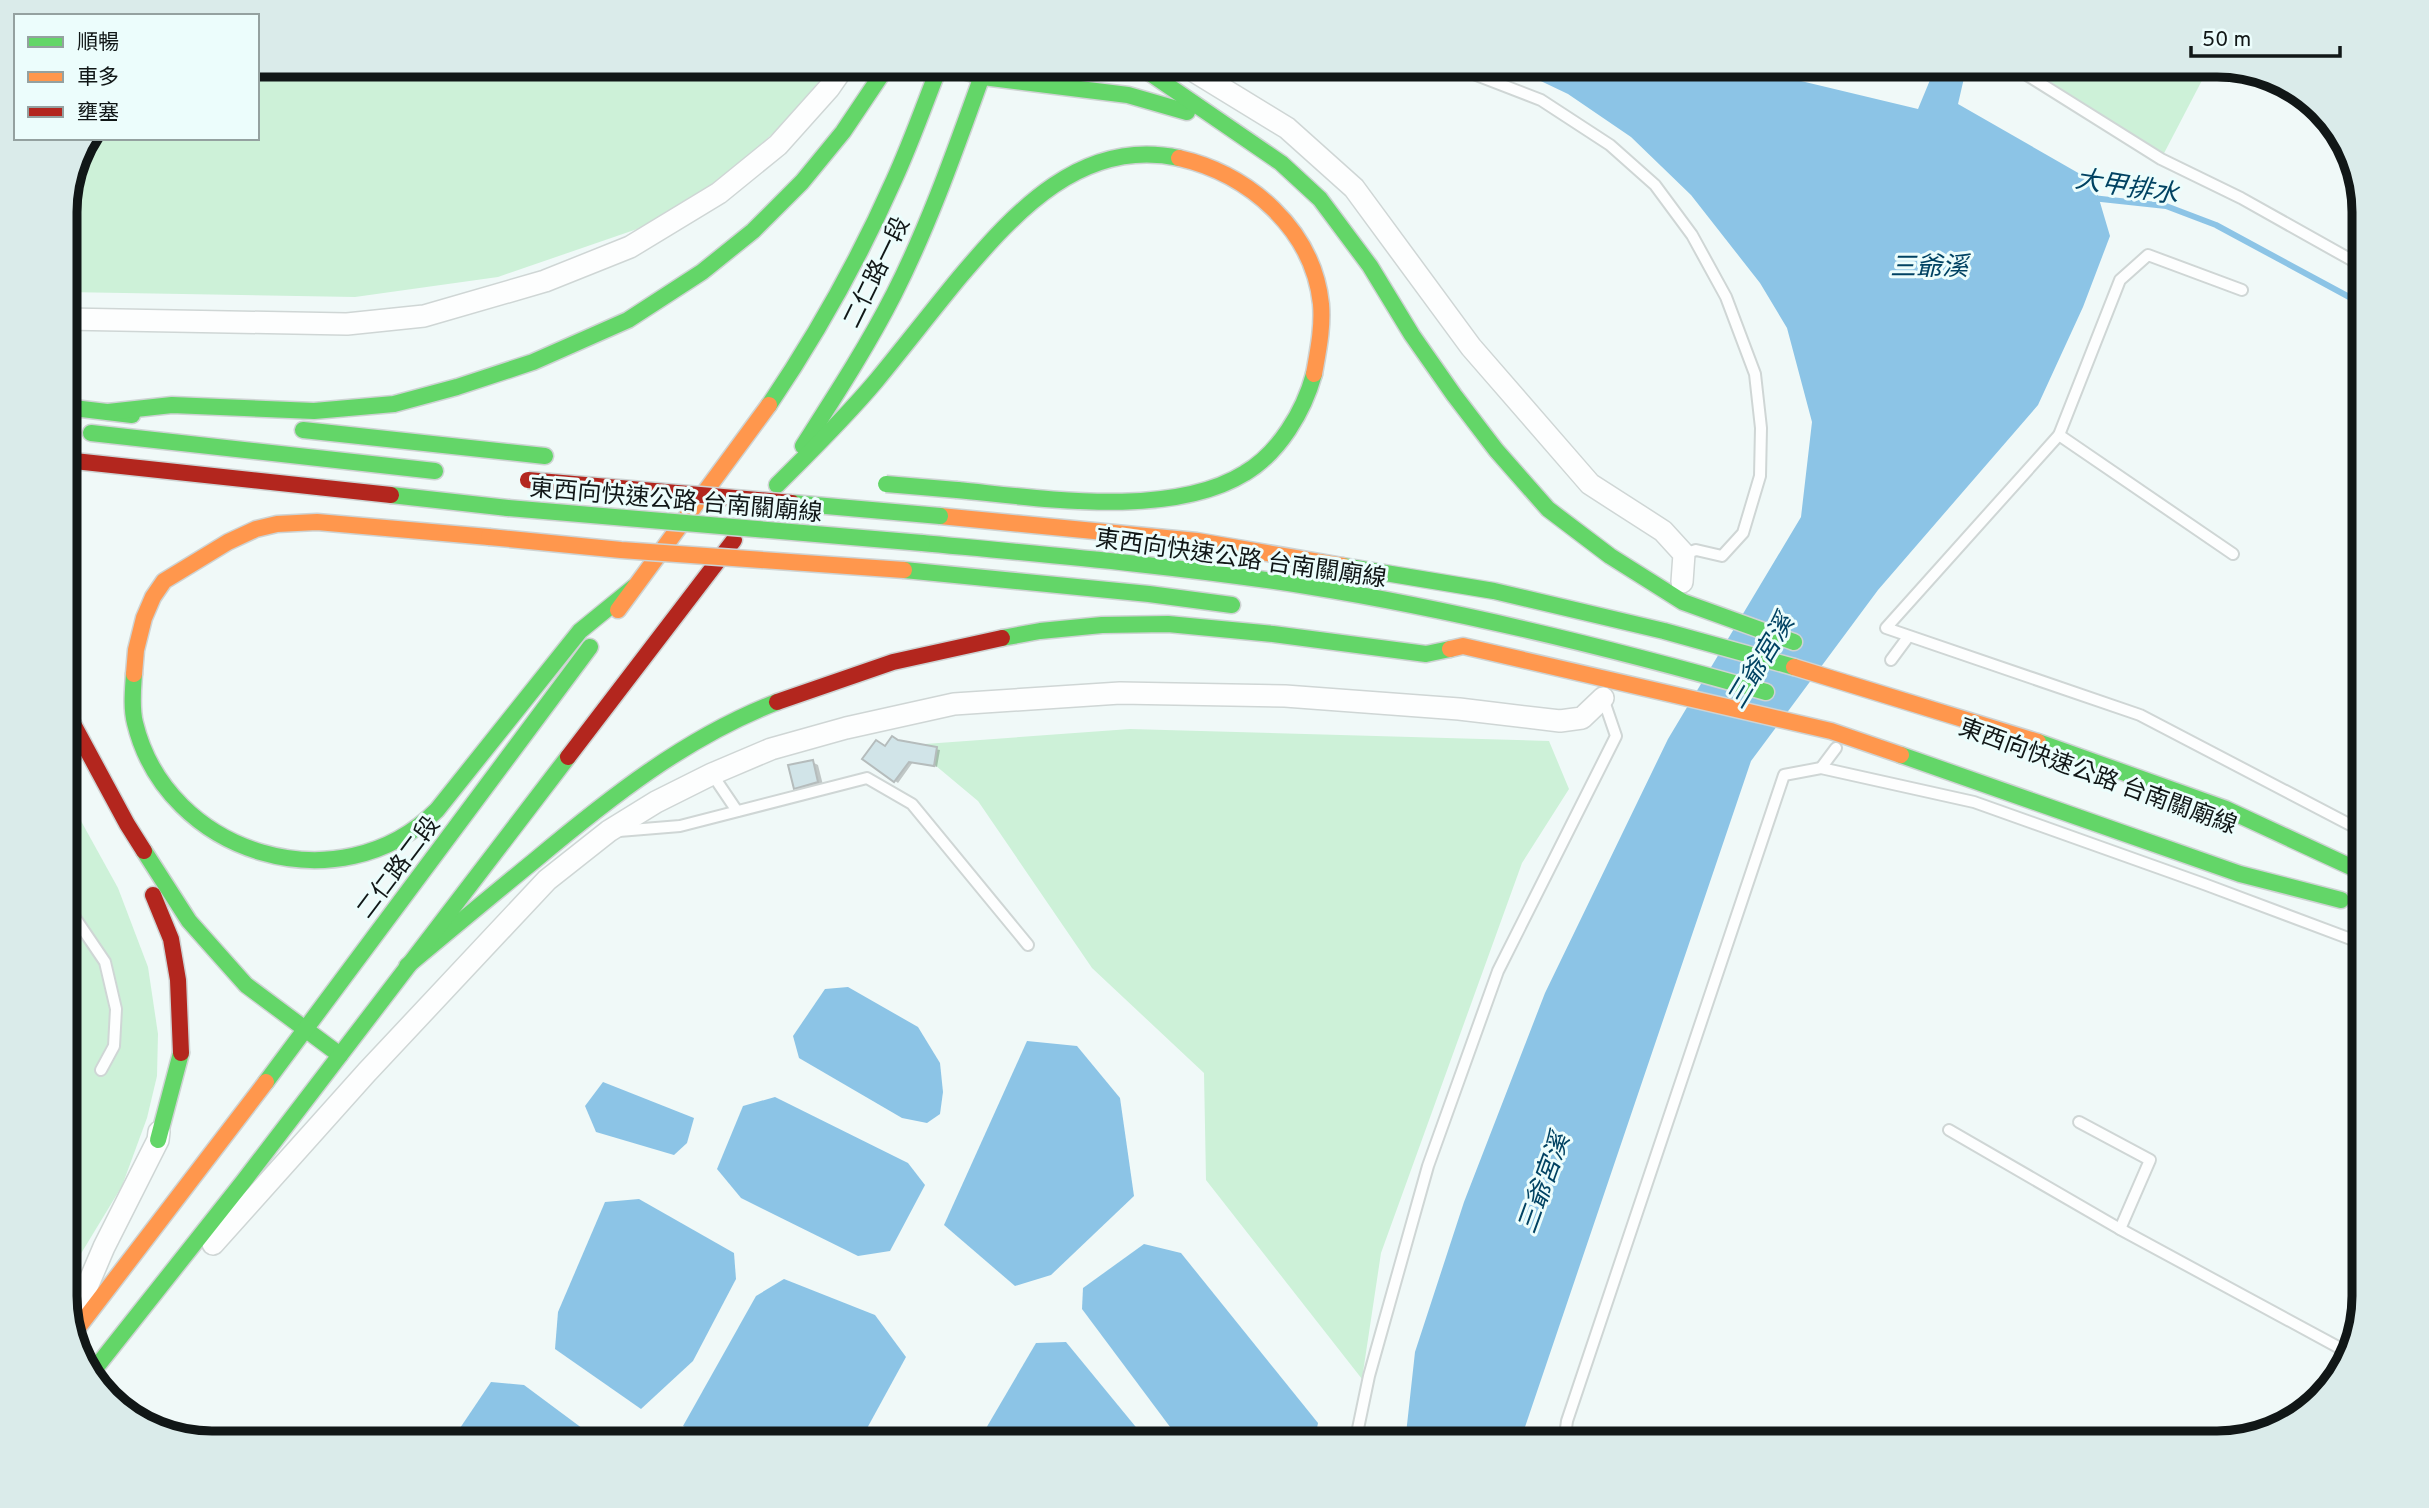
<svg xmlns="http://www.w3.org/2000/svg" width="2429" height="1508" viewBox="0 0 2429 1508" font-family="Overpass,'Noto Sans TC',sans-serif">
	<style>
		.green { fill: #cdf1d8 }
		.water { fill: #8cc4e6 }
		.shadow { fill: #0003 }
		.lines { fill: none; stroke-linecap: round; stroke-linejoin: round }
		.stream { stroke: #8cc4e6; stroke-width: 6 }
		.building { fill: #d1e4e8; stroke: #b5bcbc; stroke-width: 2 }
		.lane-casing { stroke: #cfd6d5; stroke-width: 14 }
		.street-casing { stroke: #cfd6d5; stroke-width: 24 }
		.fast-casing { stroke: #ced3d3; stroke-width: 19 }
		.slow-casing { stroke: #ced3d3; stroke-width: 19 }
		.jam-casing { stroke: #ced3d3; stroke-width: 19 }
		.lane { stroke: #fdfefe; stroke-width: 10 }
		.street { stroke: #fdfefe; stroke-width: 21 }
		.fast { stroke: #63d668; stroke-width: 16 }
		.slow { stroke: #ff974d; stroke-width: 16 }
		.jam { stroke: #b3261e; stroke-width: 16 }
		.fast-bridge-casing { stroke: #ced3d3; stroke-width: 19; stroke-linecap: butt }
		.slow-bridge-casing { stroke: #ced3d3; stroke-width: 19; stroke-linecap: butt }
		.jam-bridge-casing { stroke: #ced3d3; stroke-width: 19; stroke-linecap: butt }
		.fast-bridge { stroke: #63d668; stroke-width: 16 }
		.slow-bridge { stroke: #ff974d; stroke-width: 16 }
		.jam-bridge { stroke: #b3261e; stroke-width: 16 }
		.labels { text-anchor: middle; stroke-width: 6; stroke-linejoin: round; paint-order: stroke }
		.street-label { font-size: 24px; fill: #111717; stroke: #ecfdfc }
		.water-label { font-size: 26px; font-style: italic; fill: #004262; stroke: #ecfdfc }
		.rim { fill: none; stroke: #111717; stroke-width: 9 }
	</style>
	<rect width="100%" height="100%" fill="#f0f9f8"/>
	<g class="green">
		<path d="M257,65h576l-54,63 -67,60 -69,39 -145,50 -143,20 -290,-5c0,-45 -5,-116 21,-154h171z"/>
		<path d="M2011,65h199l-49,94z"/>
		<path d="M1130,729l419,12 20,48 -47,74 -141,390 -19,126 -156,-199 -2,-107 -112,-105 -114,-167 -67,-56z"/>
		<path d="M65,792l53,96 30,79 10,67 -1,42 -10,42 -25,68 -57,94z"/>
	</g>
	<g class="water">
		<path d="M1507,65h252l42,16 117,28 17,-41 29,10 -6,26 136,78 16,54 -27,71 -45,98 -160,185 -127,171 -226,666v16h-120l10,-91 49,-150 81,-209 123,-254 133,-222 11,-95 -25,-94 -27,-45 -69,-88 -60,-58 -63,-43z"/>
		<path d="M848,987l70,40 22,36 3,29 -3,22 -13,9 -25,-5 -103,-60 -6,-22 32,-47z"/>
		<path d="M1027,1041l50,5 43,52 14,98 -83,79 -36,11 -71,-61z"/>
		<path d="M603,1082l91,36 -7,25 -13,12 -78,-23 -11,-26z"/>
		<path d="M775,1097l133,66 17,22 -35,66 -32,5 -117,-58 -24,-29 26,-63z"/>
		<path d="M639,1199l95,54 2,26 -43,82 -52,48 -86,-60 3,-37 47,-110z"/>
		<path d="M1144,1244l37,9 137,170 -4,20h-132l-100,-134 1,-21z"/>
		<path d="M784,1279l91,36 31,42 -47,86h-146l-30,-17 73,-130z"/>
		<path d="M1066,1342l83,101h-159l-5,-13 51,-87z"/>
		<path d="M491,1382l33,3 78,58h-148l2,-9z"/>
	</g>
	<g class="shadow">
		<path d="M899,742l41,8 -3,17 -24,-5 -15,21 -33,-24z"/>
		<path d="M812,762l6,3 5,20 -22,6 -6,-3z"/>
	</g>
	<g class="lines">
		<path class="stream" d="M2092,198l74,8 50,19 148,80"/>
	</g>
	<g class="building">
		<path d="M892,736l6,4 39,7 -3,19 -25,-4 -15,20 -32,-23 14,-19 9,6z"/>
		<path d="M813,760l5,22 -24,7 -6,-24z"/>
	</g>
	<g class="lines">
		<g class="lane-casing">
			<g id="lane">
				<path d="M1444,65l22,6 75,29 69,45 45,40 37,50 34,62 29,77 6,54 -1,48 -17,57 -21,23 -26,-6 -12,4"/>
				<path d="M1885,65l18,6 4,-6"/>
				<path d="M2011,65l150,94 80,39 123,69"/>
				<path d="M2242,290l-94,-35 -28,25 -61,155 -173,193 254,87 224,117"/>
				<path d="M2059,435l174,119"/>
				<path d="M1891,660l17,-23"/>
				<path d="M1821,768l15,-20"/>
				<path d="M712,774l25,37"/>
				<path d="M619,831l61,-5 187,-48 45,26 116,141"/>
				<path d="M65,903l40,59 11,47 -2,37 -13,24"/>
				<path d="M2079,1122l71,38 -30,69"/>
				<path d="M1949,1130l171,99 229,124"/>
				<path d="M1355,1443l14,-67 59,-210 70,-195 118,-235 -13,-38"/>
				<path d="M1564,1443l3,-22 217,-646 37,-7 153,34 230,82 160,60"/>
			</g>
		</g>
		<g class="street-casing">
			<g id="street">
				<path d="M1184,65l103,63 67,60 117,159 119,137 73,47 21,23 -2,28"/>
				<path d="M65,319l282,5 77,-8 121,-35 85,-34 89,-54 59,-48 51,-57 16,-23"/>
				<path d="M213,1244l154,-172 180,-192 62,-49 47,-29 56,-28 59,-25 75,-21 108,-24 166,-11 165,3 174,13 101,12 22,-3 21,-20"/>
				<path d="M75,1315l29,-68 54,-107 1,-8"/>
			</g>
		</g>
		<g class="fast-casing">
			<g id="fast">
				<path d="M943,65l40,12 145,18 59,17"/>
				<path d="M1138,65l143,98 39,36 50,67 42,69 42,60 42,55 52,59 62,47 73,46 111,40"/>
				<path d="M769,405c48,-71 90,-146 125,-225 17,-37 31,-77 46,-115"/>
				<path d="M65,407l67,8"/>
				<path d="M108,412l64,-7 142,6 80,-7 63,-17 76,-25 95,-42 74,-48 51,-41 49,-49 41,-50 45,-67"/>
				<path d="M303,430l242,26"/>
				<path d="M91,433l344,38"/>
				<path d="M803,446c32,-50 64,-99 91,-152 37,-73 64,-152 92,-229"/>
				<path d="M777,485c34,-34 68,-67 99,-104 28,-34 55,-69 83,-103 56,-66 123,-141 220,-120"/>
				<path d="M957,490c83,8 214,29 288,-17 34,-20 59,-62 69,-99"/>
				<path d="M391,495l117,13"/>
				<path d="M922,543c128,12 257,23 385,43 155,25 308,63 459,106"/>
				<path d="M1343,566l151,25 170,40 130,36"/>
				<path d="M904,570l245,24 83,11"/>
				<path d="M1002,638l38,-7 62,-6 66,-1 105,10 153,20 24,-5"/>
				<path d="M134,674c-1,16 -3,33 1,49 32,132 205,184 302,87l143,-179 54,-44"/>
				<path d="M2038,742l188,67 138,64"/>
				<path d="M1901,755l339,119 101,26"/>
				<path d="M144,851l45,70 57,64 94,70"/>
				<path d="M407,966c42,-35 84,-70 127,-105 74,-62 152,-124 243,-159"/>
				<path d="M266,1082l324,-435"/>
				<path d="M158,1140l23,-87"/>
				<path d="M90,1375l153,-193 325,-425"/>
			</g>
		</g>
		<g class="slow-casing">
			<g id="slow">
				<path d="M1179,158c70,16 134,71 142,146 2,24 -3,47 -7,70"/>
				<path d="M940,516l257,25 146,25"/>
				<path d="M618,610l151,-205"/>
				<path d="M1450,649l13,-3 368,85 70,24"/>
				<path d="M1794,667l244,75"/>
				<path d="M134,674l2,-24 8,-32 9,-21 11,-16 64,-39 28,-13 21,-5 40,-2 172,15"/>
				<path d="M74,1333l192,-251"/>
			</g>
		</g>
		<g class="jam-casing">
			<g id="jam">
				<path d="M65,460l326,35"/>
				<path d="M777,702l116,-40 109,-24"/>
				<path d="M65,709l62,115 17,27"/>
				<path d="M568,757l166,-217"/>
				<path d="M153,895l18,44 7,41 3,73"/>
			</g>
		</g>
		<use href="#lane" class="lane"/>
		<use href="#street" class="street"/>
		<use href="#fast" class="fast"/>
		<use href="#slow" class="slow"/>
		<use href="#jam" class="jam"/>
		<g class="fast-bridge-casing">
			<g id="fast-bridge">
				<path d="M886,484l71,6"/>
				<path d="M792,503l148,13"/>
				<path d="M508,508l414,35"/>
			</g>
		</g>
		<g class="slow-bridge-casing">
			<path id="slow-bridge" d="M489,537l132,13 283,20"/>
		</g>
		<g class="jam-bridge-casing">
			<path id="jam-bridge" d="M528,480l264,23"/>
		</g>
		<use href="#fast-bridge" class="fast-bridge"/>
		<use href="#slow-bridge" class="slow-bridge"/>
		<use href="#jam-bridge" class="jam-bridge"/>
	</g>
	<g class="labels">
		<g class="street-label">
			<text transform="translate(876 272) rotate(-64)" y="8">二仁路一段</text>
			<text transform="translate(676 500) rotate(5)" y="8">東西向快速公路 台南關廟線</text>
			<text transform="translate(1241 558) rotate(8)" y="8">東西向快速公路 台南關廟線</text>
			<text transform="translate(2098 776) rotate(20)" y="8">東西向快速公路 台南關廟線</text>
			<text transform="translate(398 867) rotate(-53)" y="8">二仁路二段</text>
		</g>
		<g class="water-label">
			<text transform="translate(2127 186) rotate(9)" y="9">大甲排水</text>
			<text x="1929" y="275">三爺溪</text>
			<text transform="translate(1760 661) rotate(-59)" y="9">三爺宮溪</text>
			<text transform="translate(1543 1183) rotate(-70)" y="9">三爺宮溪</text>
		</g>
	</g>
	<path d="M0 0H2429V1508H0ZM212 77H2217A135 135 0 0 1 2352 212V1296A135 135 0 0 1 2217 1431H212A135 135 0 0 1 77 1296V212A135 135 0 0 1 212 77Z" fill="#daebea" fill-rule="evenodd"/>
	<path class="rim" d="M212 77H2217A135 135 0 0 1 2352 212V1296A135 135 0 0 1 2217 1431H212A135 135 0 0 1 77 1296V212A135 135 0 0 1 212 77Z"/>
	<rect x="14" y="14" width="245" height="126" fill="#ecfdfc" stroke="#94a1a0" stroke-width="2"/>
	<rect x="28" y="37" width="35" height="10" fill="#63d668" stroke="#94a1a0" stroke-width="2"/>
	<text x="77" y="49" font-size="21" fill="#111717">順暢</text>
	<rect x="28" y="72" width="35" height="10" fill="#ff974d" stroke="#94a1a0" stroke-width="2"/>
	<text x="77" y="84" font-size="21" fill="#111717">車多</text>
	<rect x="28" y="107" width="35" height="10" fill="#b3261e" stroke="#94a1a0" stroke-width="2"/>
	<text x="77" y="119" font-size="21" fill="#111717">壅塞</text>
	<path d="M2191 46v10h149v-10" fill="none" stroke="#111717" stroke-width="3.5"/>
	<text x="2202" y="46" font-size="21" fill="#111717" stroke="#ecfdfc" stroke-width="5" paint-order="stroke">50 m</text>
</svg>
